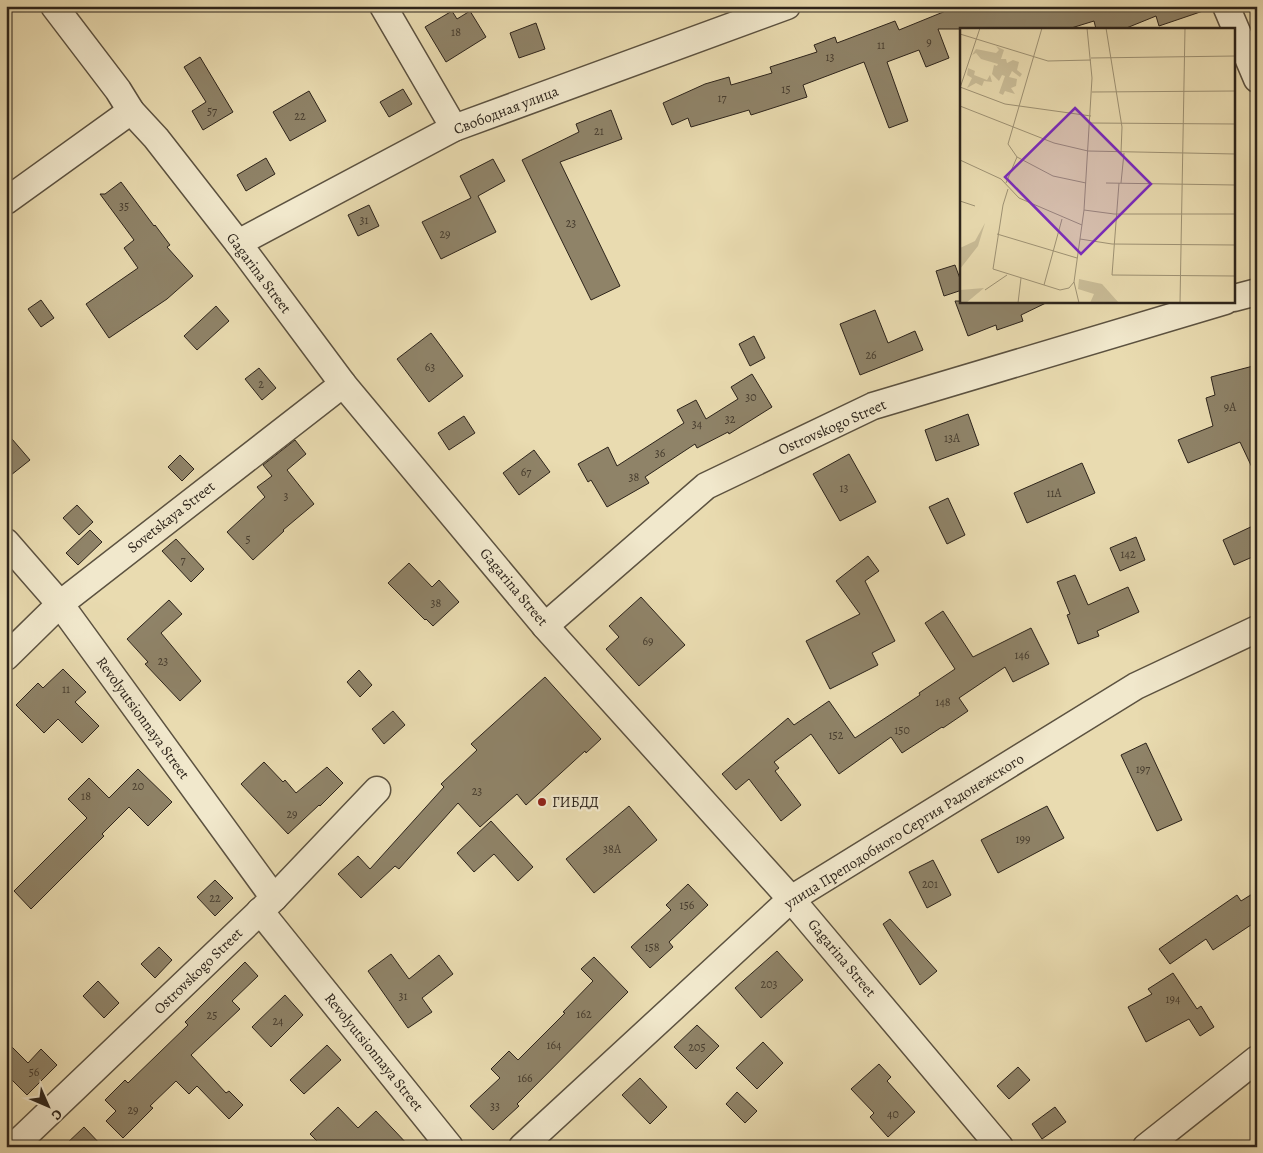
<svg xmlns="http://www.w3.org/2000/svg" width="1263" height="1153" viewBox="0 0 1263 1153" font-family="Alegreya,serif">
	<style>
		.building { fill: #8f8368; stroke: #2d241b }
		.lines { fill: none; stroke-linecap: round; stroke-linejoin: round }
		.minor-casing { stroke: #5c5240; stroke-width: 29 }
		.minor { stroke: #f1e8cc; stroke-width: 26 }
		.poi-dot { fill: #8f2418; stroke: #f1e8cc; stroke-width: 2 }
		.labels { text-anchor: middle; stroke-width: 4.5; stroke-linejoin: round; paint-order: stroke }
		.number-label { font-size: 12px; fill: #463c2e }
		.street-label { font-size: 15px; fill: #2d241b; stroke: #f1e8cc }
		.poi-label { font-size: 15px; fill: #2d241b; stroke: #f1e8cc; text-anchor: start }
		.inset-road { fill: none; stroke: #9e9274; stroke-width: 1 }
		.view { fill: #7b2cbf; fill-opacity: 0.15; stroke: #7b2cbf; stroke-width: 2.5 }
		.inset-edge { fill: none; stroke: #2d241b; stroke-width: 2.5 }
	</style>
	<rect width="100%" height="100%" fill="#e9dbb0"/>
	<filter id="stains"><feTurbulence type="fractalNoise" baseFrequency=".004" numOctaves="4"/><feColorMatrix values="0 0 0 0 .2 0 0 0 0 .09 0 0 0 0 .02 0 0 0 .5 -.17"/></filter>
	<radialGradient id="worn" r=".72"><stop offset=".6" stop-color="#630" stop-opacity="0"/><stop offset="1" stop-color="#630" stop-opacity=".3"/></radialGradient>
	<g class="building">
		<path d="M958,6h251v3l-50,17 -3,-10 -32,13h-28l-2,-8 -26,8h-130l11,29 -23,9 -7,-17 -32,12 21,59 -19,7 -25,-66 -61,23 4,12 -56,18 -2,-5 -58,17 -3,-9 -16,7 -9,-22 42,-19 24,-7 2,8 41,-12 -2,-6 47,-15 -3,-7 21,-8 2,6 58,-22 4,9z"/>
		<path d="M452,11l5,8 13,-8 16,26 -40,25 -21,-35z"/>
		<path d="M536,23l9,26 -26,9 -9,-25z"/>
		<path d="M200,57l33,55 -30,18 -11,-19 14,-9 -22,-35z"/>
		<path d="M403,89l9,15 -23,13 -9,-15z"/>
		<path d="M309,91l17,30 -36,20 -17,-29z"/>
		<path d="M611,110l11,29 -62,23 60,124 -29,14 -69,-140 57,-28 -3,-8z"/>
		<path d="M266,158l9,16 -29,17 -9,-16z"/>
		<path d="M493,159l12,22 -27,15 18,36 -55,27 -19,-37 49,-24 -11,-22z"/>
		<path d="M121,182l33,44 1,-1 15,20 -3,2 26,29 -26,23 -58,39 -23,-34 52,-36 -14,-20 10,-8 -34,-46h5z"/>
		<path d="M369,205l10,21 -21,10 -10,-21z"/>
		<path d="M955,265l7,19v6l-18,6 -8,-25z"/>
		<path d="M41,300l13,18 -13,9 -13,-18z"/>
		<path d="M955,301h95l-29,14 2,6 -26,9 -1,-5 -28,11z"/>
		<path d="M216,306l13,15 -32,29 -13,-14z"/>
		<path d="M875,310l13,33 27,-12 8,19 -63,25 -20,-51z"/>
		<path d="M431,333l32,43 -34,26 -32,-43z"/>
		<path d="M754,336l11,22 -15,8 -11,-22z"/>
		<path d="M1257,365v113l-17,-36 -52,21 -10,-23 35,-14 -7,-28 9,-3 -4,-18z"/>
		<path d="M259,368l17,20 -14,12 -17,-21z"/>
		<path d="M752,374l20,33 -43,27 -1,-2 -31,16 -2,-4 -50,33 4,6 -42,24 -16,-27 -3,2 -10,-18 30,-17 9,19 67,-43 -7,-13 19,-10 10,19 32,-20 -7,-12z"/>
		<path d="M968,414l11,31 -43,16 -11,-31z"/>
		<path d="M464,416l11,17 -26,17 -11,-17z"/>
		<path d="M6,432l24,28 -24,19z"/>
		<path d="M295,440l11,14 -19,16 27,34 -31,26 1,1 -31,29 -26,-28 38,-35 -8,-10 15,-11 -9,-11z"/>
		<path d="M534,450l16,22 -31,23 -16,-22z"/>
		<path d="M849,454l27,48 -36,19 -27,-47z"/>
		<path d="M180,455l14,14 -12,12 -14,-14z"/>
		<path d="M1082,463l13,30 -68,30 -13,-30z"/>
		<path d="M948,498l17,37 -18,9 -18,-37z"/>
		<path d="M77,505l16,17 -14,13 -16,-17z"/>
		<path d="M1257,524v31l-23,10 -11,-25z"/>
		<path d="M90,530l12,12 -24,23 -12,-12z"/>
		<path d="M1136,537l9,23 -25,11 -10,-23z"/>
		<path d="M176,539l28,30 -13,13 -29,-31z"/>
		<path d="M868,556l11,15 -14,10 30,60 -23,12 6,12 -48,24 -24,-48 54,-27 -24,-33z"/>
		<path d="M409,563l23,24 7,-7 20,22 -26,24 -7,-7 -1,1 -37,-37z"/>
		<path d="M1075,575l13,30 40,-18 11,25 -42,19 2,5 -21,8 -11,-29 3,-1 -13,-32z"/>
		<path d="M641,597l44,48 -46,41 -33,-37 13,-12 -10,-11z"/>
		<path d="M169,600l13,14 -21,19 40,48 -21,20 -35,-37 3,-2 -21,-23z"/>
		<path d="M943,611l30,46 58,-29 18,36 -36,18 -8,-15 -46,31 9,13 -25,17 -1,-1 -40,26 -11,-16 -52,37 -28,-40 -37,28 5,6 -4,3 26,34 -20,16 -32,-42 -13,11 -14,-16 66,-56 6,7 35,-24 26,37 65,-43 -1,-2 36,-24 -30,-46z"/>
		<path d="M63,669l23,23 -11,10 24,24 -17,17 -24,-24 -14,14 -28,-28 22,-22 5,5z"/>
		<path d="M359,670l13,15 -12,12 -13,-15z"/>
		<path d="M545,677l56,62 -15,14 -1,-2 -59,54 -9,-11 -37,33 -22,-24 -59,66 -4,-3 -34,32 -23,-24 20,-18 12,13 74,-82 -3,-3 36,-34 -6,-6z"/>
		<path d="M393,711l12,14 -21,19 -12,-15z"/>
		<path d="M1146,743l36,77 -25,11 -36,-76z"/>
		<path d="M264,762l19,20 2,-2 11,13 31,-26 16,16 -23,23 -1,-1 -31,29 -47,-50z"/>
		<path d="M138,769l34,33 -24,24 -19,-19 -27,27 2,2 -73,73 -17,-18 73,-73 -19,-19 21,-21 20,20z"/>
		<path d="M629,806l28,34 -63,53 -28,-34z"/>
		<path d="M1047,806l17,32 -66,35 -17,-33z"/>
		<path d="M491,821l42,46 -15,14 -24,-27 -20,18 -17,-19z"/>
		<path d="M933,860l18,35 -24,13 -18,-36z"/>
		<path d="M215,880l18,18 -18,18 -18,-19z"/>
		<path d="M688,884l20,21 -39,37 4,5 -23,21 -19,-21 40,-37 -5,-5z"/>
		<path d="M1257,891v30l-44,29 -7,-11 -36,25 -11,-15 78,-54 4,6z"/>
		<path d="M890,919l47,52 -17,14 -37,-61z"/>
		<path d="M159,947l13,13 -17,18 -14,-14z"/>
		<path d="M777,951l26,29 -42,38 -26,-30z"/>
		<path d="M391,954l18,25 30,-24 14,19 -31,24 10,14 -24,16 -40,-57z"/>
		<path d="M594,957l34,35 -111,112 2,2 -26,24 -23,-24 30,-28 -9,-9 18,-18 9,9 47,-47 -2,-1 30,-31 -12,-12z"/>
		<path d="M245,962l13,14 -26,25 8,8 -49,46 35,38 3,-2 14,14 -14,14 -32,-33 -8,8 -13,-13 -26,25 3,2 -30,30 -17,-17 10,-10 -11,-11 20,-20 3,3 60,-58 -3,-3z"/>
		<path d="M1173,973l24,36 4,-3 13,21 -14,9 -11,-17 -43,23 -18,-35 24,-13 -4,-5z"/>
		<path d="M98,981l21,22 -15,15 -21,-22z"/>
		<path d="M285,995l18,20 -32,32 -19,-20z"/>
		<path d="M697,1025l22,21 -23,23 -22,-22z"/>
		<path d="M6,1041l22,22 13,-14 16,16 -30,30 -21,-21z"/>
		<path d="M763,1042l20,21 -26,26 -21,-21z"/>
		<path d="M327,1045l14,15 -37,34 -14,-14z"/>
		<path d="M879,1064l12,13 -4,4 28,31 -27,25 -18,-20 4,-4 -23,-24z"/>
		<path d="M1018,1067l12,13 -21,19 -12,-13z"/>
		<path d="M640,1078l27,29 -17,17 -28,-29z"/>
		<path d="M737,1092l20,19 -12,12 -19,-19z"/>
		<path d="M338,1107l20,21 18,-17 34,36h-87l-13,-13z"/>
		<path d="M1055,1107l11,15 -24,17 -10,-15z"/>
		<path d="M84,1127l19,20h-40z"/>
	</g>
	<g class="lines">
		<g class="minor-casing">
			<g id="minor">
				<path d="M54,6l64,84 13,21 25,27 82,105 105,141 202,242 246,273 209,248"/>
				<path d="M383,6l71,122"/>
				<path d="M1226,6l31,73"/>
				<path d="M6,201l125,-90"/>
				<path d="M238,243l216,-115 333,-122"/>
				<path d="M1234,298l23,-6"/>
				<path d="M6,542l54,62 214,294"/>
				<path d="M545,626l161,-140 167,-80 352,-105"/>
				<path d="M6,657l54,-53 283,-220"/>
				<path d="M260,911l190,236"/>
				<path d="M13,1147l261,-249 103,-108"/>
				<path d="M522,1147l269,-248 345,-213 121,-57"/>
				<path d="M1146,1147l111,-88"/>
			</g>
		</g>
		<use href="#minor" class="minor"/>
	</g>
	<circle class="poi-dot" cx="542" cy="802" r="5"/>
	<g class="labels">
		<g class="number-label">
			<text x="456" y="36">18</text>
			<text x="929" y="46">9</text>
			<text x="881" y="49">11</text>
			<text x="830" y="61">13</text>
			<text x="786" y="93">15</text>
			<text x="722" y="102">17</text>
			<text x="212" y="115">57</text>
			<text x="300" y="120">22</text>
			<text x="599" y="135">21</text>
			<text x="124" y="210">35</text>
			<text x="364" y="224">31</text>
			<text x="571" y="227">23</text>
			<text x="445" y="238">29</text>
			<text x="871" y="359">26</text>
			<text x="430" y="371">63</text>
			<text x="261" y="388">2</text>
			<text x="751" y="401">30</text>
			<text x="1230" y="411">9А</text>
			<text x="730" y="423">32</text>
			<text x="697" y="428">34</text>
			<text x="952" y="442">13А</text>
			<text x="660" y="457">36</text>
			<text x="526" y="476">67</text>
			<text x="634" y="481">38</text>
			<text x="844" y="492">13</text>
			<text x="1054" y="497">11А</text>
			<text x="286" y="500">3</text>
			<text x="248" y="543">5</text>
			<text x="1128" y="558">142</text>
			<text x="183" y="564">7</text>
			<text x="436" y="607">38</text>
			<text x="648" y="645">69</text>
			<text x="1022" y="659">146</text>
			<text x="163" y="665">23</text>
			<text x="66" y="693">11</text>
			<text x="943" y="706">148</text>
			<text x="902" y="734">150</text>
			<text x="836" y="739">152</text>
			<text x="1143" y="773">197</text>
			<text x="138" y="790">20</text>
			<text x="477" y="795">23</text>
			<text x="86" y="800">18</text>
			<text x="292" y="818">29</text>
			<text x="1023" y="843">199</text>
			<text x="612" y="853">38А</text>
			<text x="930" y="888">201</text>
			<text x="215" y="902">22</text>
			<text x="687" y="909">156</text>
			<text x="652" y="951">158</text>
			<text x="769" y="988">203</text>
			<text x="403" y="1000">31</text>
			<text x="1173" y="1003">194</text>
			<text x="584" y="1018">162</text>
			<text x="212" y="1019">25</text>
			<text x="278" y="1025">24</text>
			<text x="554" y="1049">164</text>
			<text x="697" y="1051">205</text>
			<text x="34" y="1076">56</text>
			<text x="525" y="1082">166</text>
			<text x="495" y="1110">33</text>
			<text x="133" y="1114">29</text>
			<text x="893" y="1118">40</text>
		</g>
		<g class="street-label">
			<text transform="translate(506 110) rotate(-21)" y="5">Свободная улица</text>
			<text transform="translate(259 273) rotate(53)" y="5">Gagarina Street</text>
			<text transform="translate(832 427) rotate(-24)" y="5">Ostrovskogo Street</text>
			<text transform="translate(171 517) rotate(-38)" y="5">Sovetskaya Street</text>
			<text transform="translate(514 587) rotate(50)" y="5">Gagarina Street</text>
			<text transform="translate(143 718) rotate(54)" y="5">Revolyutsionnaya Street</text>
			<text transform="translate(904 831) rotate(-32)" y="5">улица Преподобного Сергия Радонежского</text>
			<text transform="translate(842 958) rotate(50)" y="5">Gagarina Street</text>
			<text transform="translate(198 971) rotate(-44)" y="5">Ostrovskogo Street</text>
			<text transform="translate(374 1052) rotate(51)" y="5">Revolyutsionnaya Street</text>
		</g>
		<g class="poi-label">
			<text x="552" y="807">ГИБДД</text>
		</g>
	</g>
	<g transform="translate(960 28)">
		<rect width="275" height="275" fill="#e9dbb0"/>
		<path d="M36,18l8,4 -3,9h5l1,4 6,-3 6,2 -2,8 5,4 -2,3 -8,-6 -3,6 8,2 -1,7 -5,2 4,6 -10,-3 -2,4 -4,-2 6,-17 -3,-1 -3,6 -7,-7 2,-9 3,1 1,-2 -17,-5 -5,-6 -4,2 4,-6 20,4 3,-3zM8,40l7,3 -1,4 13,5 3,-5 2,7 -8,-1 -2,5 -6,-3 -9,5 5,-10 -5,-3zM25,195l-7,23 -18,23v-21l15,-7zM119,251l23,5 17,19h-29l4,-9 -16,-5zM24,260l-18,15h-6v-13z" fill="#c9bc97"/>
		<path class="inset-road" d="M82,0l-34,116 9,13 36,19 33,7M146,0l16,99 -1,26M0,6l88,27 43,-1M131,30l144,-2M0,59l45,17 86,12M0,60l20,-60M132,64l143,-1M0,78l94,37 34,8 147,3M130,95l145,1M0,132l41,19 18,19 63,27M46,155l11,-26M146,155l129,2M159,155l-7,92 123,1M161,155l3,-30M48,161l-5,16 -10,64 67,21 9,-2 5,-6M0,173l15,5M124,182l30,4h121M37,206l80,24M120,211l32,5 123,1M84,257l18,-66M25,262l22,-15M58,275l3,-25M119,275l-5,-21 10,-72 8,-132 -5,-50M220,275l5,-275"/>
		<path class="view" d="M115,80l76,76 -70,70 -76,-77z"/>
		<rect width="275" height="275" class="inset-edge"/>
	</g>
	<rect width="1263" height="1153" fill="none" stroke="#e9dbb0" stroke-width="25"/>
	<rect x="8" y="8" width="1248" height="1138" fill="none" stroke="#2d241b" stroke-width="2.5"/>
	<rect x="12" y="12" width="1238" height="1128" fill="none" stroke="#2d241b"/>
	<g transform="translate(48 1106) rotate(135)" stroke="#f1e8cc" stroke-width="4" paint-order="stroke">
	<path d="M0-4L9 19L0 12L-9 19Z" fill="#2d241b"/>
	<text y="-8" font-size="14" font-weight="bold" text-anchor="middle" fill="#2d241b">С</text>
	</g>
	<rect width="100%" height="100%" filter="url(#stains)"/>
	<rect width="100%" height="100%" fill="url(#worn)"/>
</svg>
